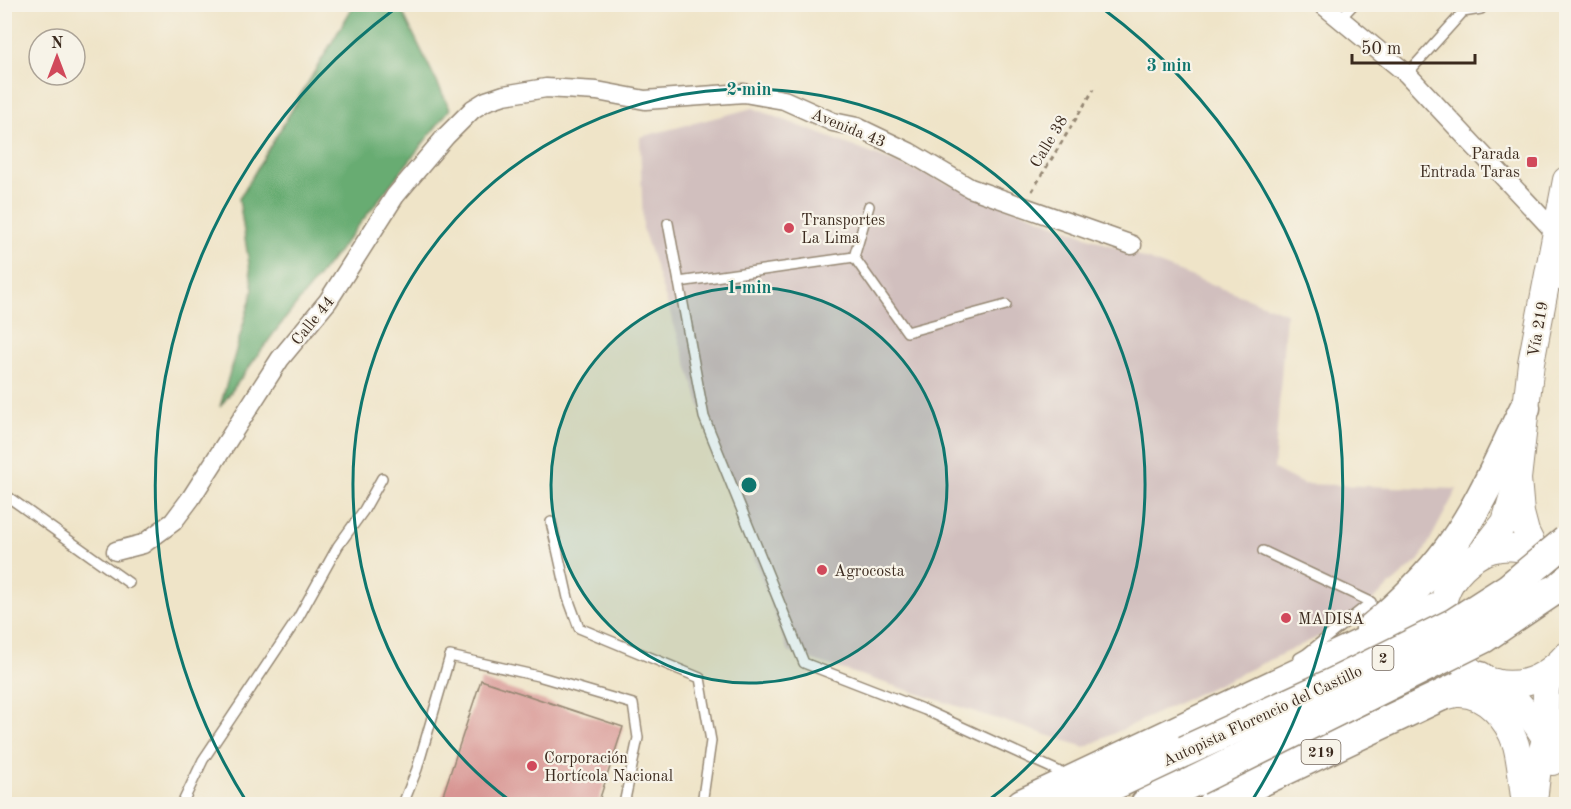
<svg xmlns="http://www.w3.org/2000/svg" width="1571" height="809" font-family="'Old Standard TT',serif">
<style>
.industrial{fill:#d1bfbe}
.forest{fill:#67ac72;stroke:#516b48;stroke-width:1.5}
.building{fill:#d89593}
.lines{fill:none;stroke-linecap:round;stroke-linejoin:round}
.service-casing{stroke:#958773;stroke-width:12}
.minor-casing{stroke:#958773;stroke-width:21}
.secondary-casing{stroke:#958773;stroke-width:28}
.trunk-casing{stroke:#958773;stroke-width:33}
.path{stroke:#958773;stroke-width:3;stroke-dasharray:4.5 4.5;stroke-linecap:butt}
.service{stroke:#fff;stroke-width:9}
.minor{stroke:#fff;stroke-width:18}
.secondary{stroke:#fff;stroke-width:26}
.trunk{stroke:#fff;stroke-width:30}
.trunk-bridge-casing{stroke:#958773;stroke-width:33;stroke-linecap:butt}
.trunk-bridge{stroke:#fff;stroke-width:30}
.ring{fill:none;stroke:#0f766e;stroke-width:3}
.poi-dot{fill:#d1495b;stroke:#f7f3e8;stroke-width:2}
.labels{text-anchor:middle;stroke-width:4.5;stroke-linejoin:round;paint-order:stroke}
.shield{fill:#f7f3e8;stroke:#73665b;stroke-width:1.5}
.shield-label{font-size:15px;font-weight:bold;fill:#3b2a1e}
.street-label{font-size:16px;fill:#3b2a1e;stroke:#f7f3e8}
.poi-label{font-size:16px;fill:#3b2a1e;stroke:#f7f3e8;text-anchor:start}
.centre{fill:#0f766e;stroke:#f7f3e8;stroke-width:3}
.ring-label{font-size:18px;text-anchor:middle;font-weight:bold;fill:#0f766e;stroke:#f7f3e8;stroke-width:4.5;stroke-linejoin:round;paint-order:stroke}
</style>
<rect width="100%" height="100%" fill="#f7f3e8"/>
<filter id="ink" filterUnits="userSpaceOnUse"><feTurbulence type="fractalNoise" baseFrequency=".0167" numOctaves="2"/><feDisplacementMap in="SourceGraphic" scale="12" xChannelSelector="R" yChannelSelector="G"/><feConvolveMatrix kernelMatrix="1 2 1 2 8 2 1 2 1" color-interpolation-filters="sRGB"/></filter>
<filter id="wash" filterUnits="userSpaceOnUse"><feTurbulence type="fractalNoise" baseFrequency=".008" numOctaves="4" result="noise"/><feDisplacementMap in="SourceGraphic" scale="24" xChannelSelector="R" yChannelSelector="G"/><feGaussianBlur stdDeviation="1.35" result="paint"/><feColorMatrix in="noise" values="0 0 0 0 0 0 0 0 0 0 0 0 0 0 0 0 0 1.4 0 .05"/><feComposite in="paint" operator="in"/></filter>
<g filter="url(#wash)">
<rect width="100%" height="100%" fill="#efe4c8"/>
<path class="industrial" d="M753 108 1286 313 1274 469 1303 484 1457 489 1420 559 1371 602 1354 620 1085 747 788 652 704 417 643 229 640 137Z"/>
<path class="forest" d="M354 5H399L450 109 274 333 220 407 253 290 239 199Z"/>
<g id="blocks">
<path class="building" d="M481 680 623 727 598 804H440Z"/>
</g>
</g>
<g filter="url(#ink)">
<use href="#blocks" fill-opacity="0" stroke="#958773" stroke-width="1.5"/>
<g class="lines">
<g class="service-casing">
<g id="service">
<path d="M1339 20 1354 4"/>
<path d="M1407 74 1463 12 1481 9 1485 4"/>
<path d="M668 223 704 417 804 663 925 710 1058 771 1056 780"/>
<path d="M854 257 907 332 1006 305"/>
<path d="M679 282 854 257 869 206"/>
<path d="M4 494 129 583"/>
<path d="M551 522 568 598 579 628 700 678 711 741 702 804"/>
<path d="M1263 551 1371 602 1306 654 1299 658"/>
<path d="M182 804 203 760 298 618 338 546 364 510 382 478"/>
<path d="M403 804 417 769 450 656 538 676 633 704 638 738 624 804"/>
</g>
</g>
<g class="minor-casing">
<g id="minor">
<path d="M1322 4 1407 74 1555 232"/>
<path d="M1557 281 1566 250"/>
<path d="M116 551 143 544 173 522 191 498 280 359 328 301 395 196 446 136 473 109 486 101 504 95 546 88 597 91 645 100 744 93 784 100 833 122 857 127 909 152 970 188 1132 245"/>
</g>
</g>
<g class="secondary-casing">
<g id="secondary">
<path d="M1536 552 1526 532 1521 513 1518 479 1531 363 1566 180"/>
<path d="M1481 553 1505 522 1515 488"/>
<path d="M1546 557C1525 546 1497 543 1476 557 1387 619 1493 739 1566 655"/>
<path d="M1495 682C1516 698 1531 715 1545 738"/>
<path d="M1439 698C1444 697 1451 695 1457 694 1485 692 1508 720 1516 745 1521 764 1522 785 1525 804"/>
<path d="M1552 762 1566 720"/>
<path d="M1534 801 1538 767 1545 738 1546 689 1551 671"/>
</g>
</g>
<g class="trunk-casing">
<g id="trunk">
<path d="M1551 592 1566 580"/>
<path d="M1371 629C1399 605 1426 580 1448 550 1479 509 1502 454 1525 408"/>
<path d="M1022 804 1442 606"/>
<path d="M1073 804 1185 751"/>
<path d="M1146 804 1197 780"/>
<path d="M1213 804 1480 677"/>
</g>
</g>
<path class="path" d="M1032 191 1094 89"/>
<use href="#service" class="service"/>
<use href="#minor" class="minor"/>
<use href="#secondary" class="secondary"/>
<use href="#trunk" class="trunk"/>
<g class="trunk-bridge-casing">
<g id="trunk-bridge">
<path d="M1185 751 1334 683 1455 623 1508 589 1566 541"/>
<path d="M1197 780 1483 638 1551 592"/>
</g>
</g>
<use href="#trunk-bridge" class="trunk-bridge"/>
</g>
</g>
<circle cx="749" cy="485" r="198" fill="#0f766e" fill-opacity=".12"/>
<g class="ring">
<circle cx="749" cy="485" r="198"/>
<path d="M513 803A396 396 0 1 1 985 803"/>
<path d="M248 804A594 594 0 0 1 396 8M1102 8A594 594 0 0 1 1250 804"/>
</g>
<g class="poi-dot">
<rect x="1526" y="156" width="12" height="12" rx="3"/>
<circle cx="789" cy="228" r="6"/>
<circle cx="822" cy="570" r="6"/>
<circle cx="1286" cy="618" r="6"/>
<circle cx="532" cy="766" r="6"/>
</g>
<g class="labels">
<g class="shield">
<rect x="1372.5" y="646" width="21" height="24" rx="4.5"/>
<rect x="1301.5" y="740" width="39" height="24" rx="4.5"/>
</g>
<g class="shield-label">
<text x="1383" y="663">2</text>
<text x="1321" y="757">219</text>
</g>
<g class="street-label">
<text transform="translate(849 127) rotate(22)" y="6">Avenida 43</text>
<text transform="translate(1048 141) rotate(-59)" y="6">Calle 38</text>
<text transform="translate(312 320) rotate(-51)" y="6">Calle 44</text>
<text transform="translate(1537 329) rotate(-80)" y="6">Vía 219</text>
<text transform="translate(1262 715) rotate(-25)" y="6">Autopista Florencio del Castillo</text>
</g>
<g class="poi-label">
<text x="1520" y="159" text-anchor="end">Parada<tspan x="1520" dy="18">Entrada Taras</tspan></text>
<text x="801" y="225">Transportes<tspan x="801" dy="18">La Lima</tspan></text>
<text x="834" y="576">Agrocosta</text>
<text x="1298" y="624">MADISA</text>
<text x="544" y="763">Corporación<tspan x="544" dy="18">Hortícola Nacional</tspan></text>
</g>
</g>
<circle cx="749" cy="485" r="9" class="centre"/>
<g class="ring-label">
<text x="1169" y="71">3 min</text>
<text x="749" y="95">2 min</text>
<text x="749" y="293">1 min</text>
</g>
<rect width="1571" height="809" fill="none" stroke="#f7f3e8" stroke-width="24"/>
<g transform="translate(57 57)"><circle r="28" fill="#f7f3e8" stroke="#aca397" stroke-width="1.5"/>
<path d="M0-4.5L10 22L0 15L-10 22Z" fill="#d1495b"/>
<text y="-9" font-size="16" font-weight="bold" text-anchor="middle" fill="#3b2a1e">N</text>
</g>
<path d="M1352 54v9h123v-9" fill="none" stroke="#3b2a1e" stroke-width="3"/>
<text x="1361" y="54" font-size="18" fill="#3b2a1e" stroke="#f7f3e8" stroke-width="4.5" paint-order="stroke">50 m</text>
</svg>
